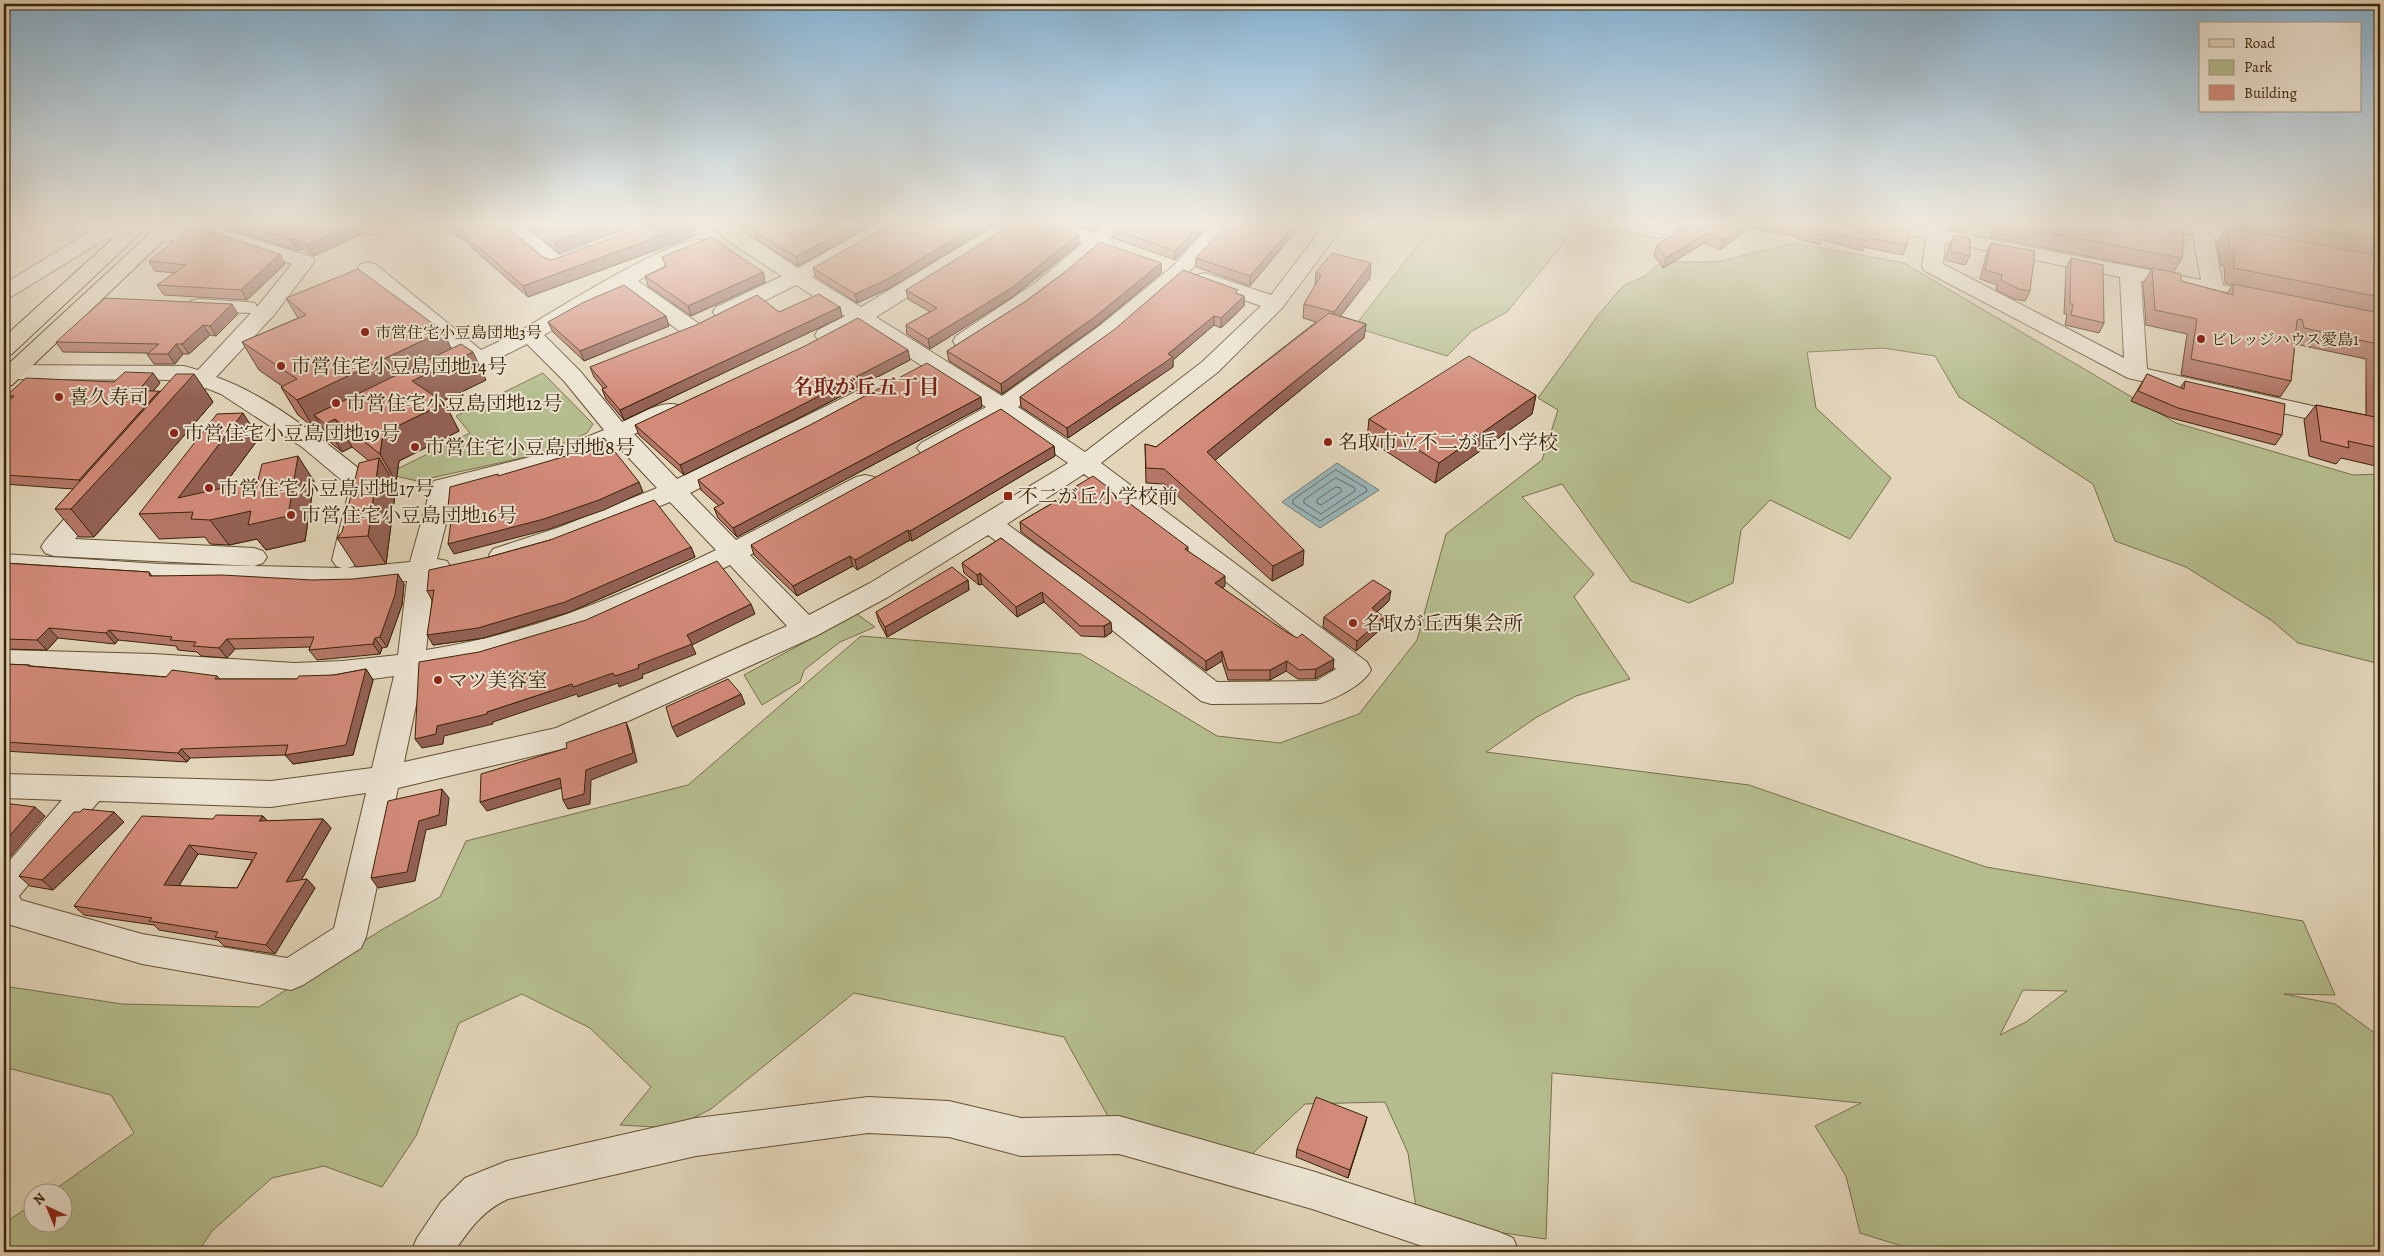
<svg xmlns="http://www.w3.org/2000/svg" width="2384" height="1256" font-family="Alegreya,'Noto Serif JP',serif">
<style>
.green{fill:#b5bd8e;stroke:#78704a;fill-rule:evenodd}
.water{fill:#99b6ba;stroke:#737c72}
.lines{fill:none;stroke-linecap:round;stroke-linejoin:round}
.shore{stroke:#6a6d60;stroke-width:1}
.minor-casing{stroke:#645033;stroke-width:2}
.major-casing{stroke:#3a2406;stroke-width:2}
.minor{fill:#ece4d2;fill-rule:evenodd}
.major{fill:#e2d5ba;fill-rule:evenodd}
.wall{fill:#b57768;stroke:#3a2406;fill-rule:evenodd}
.shaded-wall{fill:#936155;stroke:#3a2406}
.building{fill:#d28a79;stroke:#3a2406;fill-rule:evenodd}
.poi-dot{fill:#8f2418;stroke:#ece4d2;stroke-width:2}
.labels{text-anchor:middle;stroke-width:4;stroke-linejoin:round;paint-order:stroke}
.far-poi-label{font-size:16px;fill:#3a2406;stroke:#ece4d2;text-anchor:start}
.poi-label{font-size:20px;fill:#3a2406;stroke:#ece4d2;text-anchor:start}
.neighbourhood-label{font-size:21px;font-weight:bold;fill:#7a1f14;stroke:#ece4d2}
</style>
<rect width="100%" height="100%" fill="#e2d5ba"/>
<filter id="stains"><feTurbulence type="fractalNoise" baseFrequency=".004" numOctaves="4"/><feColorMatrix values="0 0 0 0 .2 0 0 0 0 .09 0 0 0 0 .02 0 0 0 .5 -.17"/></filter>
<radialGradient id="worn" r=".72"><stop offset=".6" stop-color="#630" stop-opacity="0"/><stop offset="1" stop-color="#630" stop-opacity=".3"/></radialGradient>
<g class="green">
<path d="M1434 224H1505L1568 238 1507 312 1472 331 1447 356 1354 327Z"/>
<path d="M1795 243 1904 263 2176 423 2353 475 2380 474V664L2298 643 2271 620 2186 567 2115 541 2093 484 1959 397 1935 356 1883 348 1807 352 1816 408 1891 478 1850 539 1770 500 1741 530 1733 583 1689 603 1631 581 1562 484 1522 497 1594 574 1574 597 1630 679 1576 696 1537 717 1486 752 1749 785 1986 867 2303 921 2335 995 2284 994 2335 1004 2380 1037V1252H1921L1860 1233 1846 1176 1815 1126 1861 1103 1552 1073 1546 1239 1418 1221 1408 1153 1385 1102 1305 1104 1252 1154 1110 1120 1064 1037 854 993 711 1109 673 1128 620 1125 651 1087 590 1028 522 994 459 1023 416 1136 382 1187 324 1166 272 1178 212 1231 198 1252H4V1223L32 1205V1224H62V1194L50 1193 134 1133 111 1095 4 1067V986L122 1004 259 1007 383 929 440 897 466 841 688 785 861 636 1081 654 1217 736 1280 743 1359 714 1417 640 1446 534 1542 460 1558 410 1538 398 1599 314 1623 286 1645 276 1661 262H1717ZM2023 990 2067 991 2026 1022 2000 1035Z"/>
<path d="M543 373 593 424 587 433 540 454 417 481 387 474 470 433 456 416Z"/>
<path d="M857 614 875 627 840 642 804 670 800 682 762 705 744 675Z"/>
</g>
<path class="water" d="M1337 463 1379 490 1320 528 1282 502Z"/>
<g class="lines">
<g class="shore">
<path d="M1336 470 1366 488 1367 491 1320 521 1293 504V500Z"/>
<path d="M1336 478 1355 488V491L1321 514 1304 503V500Z"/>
<path d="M1336 487 1341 488V492L1321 505 1317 503V500Z"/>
</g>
<g class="minor-casing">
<g id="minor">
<path d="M125 224H141L145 228 142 232 107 238 11 297 4 299V284L94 229Z"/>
<path d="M204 224H228L225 230 312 257 315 261 274 315 216 377C269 395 328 444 372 479L375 485 358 560 354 566 347 568 410 562 431 487 434 481 550 452 604 430 564 381 527 344 452 382 444 384 436 382 433 377 436 372 464 358 361 272 358 268 361 264 368 262 375 264 481 350C495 343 511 336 525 328 556 310 677 233 705 240L708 244 705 248 674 260 638 281 698 323 701 328 698 333 690 334 682 333 623 289 544 335 580 371 622 422C639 415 660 400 678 405L682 410 678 415 634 434 677 479 857 391 865 389 873 391 876 396 873 401 690 493 736 540 856 477 865 475 874 477 877 483 874 489 750 555 809 615 870 583 1068 463 1002 417 937 453 929 456 921 453 917 448 921 443 986 407 860 326C847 333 833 343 818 340L815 335 818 330 845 316 796 285 732 317 724 318 716 317 713 312 716 307 782 276 731 243 709 224H731L798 268 876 224H900L897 228 812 277 861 307 998 224H1021L1018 228 876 317 1002 396 1098 327 1173 266 1212 224H1232L1187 274 1114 337 1018 407 1085 452 1202 362 1261 306 1197 283 1194 279 1197 275 1204 273 1211 275 1271 295 1325 224H1345L1282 308 1218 372 1101 463 1367 662 1371 670C1363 685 1337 698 1321 703L1211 704 1201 701 1072 598 988 535 888 597 816 636 571 747 398 788 366 937 361 948 303 985 291 990 142 964 4 923V867L62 800 4 798V774L271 781 372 768 394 676 342 683 295 685 153 676 4 671V650L153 654 295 663 342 661 398 655 407 581 356 587 160 582 4 572V554L160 564 342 568 336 566 332 560 350 487 302 447 221 394 206 388C194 401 185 419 166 414L162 409 187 382 182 380 4 379V365L184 366 198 370 251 313 198 311 191 309 187 305 191 301 198 299 247 302 255 303 257 307 292 264 206 236 157 242 150 240 147 236 150 232 157 230ZM615 443 657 488 560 527 493 549 489 555 493 561 502 564 578 539 670 502 716 550C622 596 529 634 426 650L434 578 447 575 451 568 447 561 437 559 454 492 567 463ZM1084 474 1196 558 1336 669 1316 681 1217 682 1090 584 1007 524ZM730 565 787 626 556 728 404 762 423 672C532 654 632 614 730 565ZM366 793 334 928 287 958 142 934 21 900 19 896 99 801 271 807Z"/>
<path d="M350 224H395C385 238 360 237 350 224Z"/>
<path d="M502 224H526L524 226 559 255 586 246 593 248 596 252 593 256C579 261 563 271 549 267L504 229Z"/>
<path d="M1039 224H1066L1093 233 1103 224H1124L1110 239 1114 244 1111 248 1100 249 1050 291 972 346 964 348 956 346 953 341 956 336 1035 283 1083 243 1042 228Z"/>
<path d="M1608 224H1670L1664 236 1657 238 1611 228Z"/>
<path d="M1873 224H1911L1928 227V224H1948L1947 231 2201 280 2193 235 2158 228 2155 224H2211V227L2266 238 2269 242 2266 246 2259 248 2214 239 2223 285 2271 295 2275 299 2271 303 2264 305 2141 281 2147 369 2380 421V435L2128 378 1925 271 1922 267 1926 238 1876 228ZM1945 242 2120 277 2124 358 1943 264Z"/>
<path d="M95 492 104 494 108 500 75 539 254 548 263 551 267 557 263 563 254 566 54 556 45 553 41 547 45 541 86 494Z"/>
<path d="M868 1097 949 1101 1021 1118 1119 1116 1312 1171 1499 1232 1513 1238 1519 1252H1440L1312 1209 1119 1154 1021 1156 949 1137 868 1133 696 1156 508 1199C483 1210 469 1230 454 1252H411L417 1238 441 1202 465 1178 507 1161 696 1118Z"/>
</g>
</g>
<g class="major-casing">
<g id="major">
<path d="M129 224H150L12 354 4 356V337Z"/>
<path d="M160 224H181L12 385 4 387V368Z"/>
</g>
</g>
<use href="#minor" class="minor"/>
<use href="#major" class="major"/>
</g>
<g class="wall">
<path d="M227 224H357L362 234 314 256 301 249 299 251 231 230Z"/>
<path d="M438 224H503L543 257 551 260 697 235 528 297 471 247 469 243Z"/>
<path d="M526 224H639L559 253 527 226Z"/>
<path d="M736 224H752L741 229Z"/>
<path d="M874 224 798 266 757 240 754 231Z"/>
<path d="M1071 224H1101L1093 231Z"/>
<path d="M1210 224 1175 260 1113 238V229Z"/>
<path d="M1302 224 1250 286 1196 267V258Z"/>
<path d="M1681 224H1896L1907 245 1903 255 1864 247 1863 251 1822 240 1820 245 1798 239V237L1749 228 1720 250 1704 243 1663 268 1654 255 1657 245 1687 225Z"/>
<path d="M1948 224H1970L1965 233 1949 230Z"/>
<path d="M1994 224H2181L2182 258 2173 273 2181 281 2227 293 2233 285 2225 283 2224 266 2221 265 2217 242 2226 228 2218 226 2215 224H2380V467L2341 458 2336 464 2309 456 2304 420 2316 405 2366 415V359L2295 344 2291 381 2280 397 2181 375 2187 334 2146 325 2143 283 2152 269 1990 237Z"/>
<path d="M1954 235 1970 256 1965 265 1945 260 1949 245Z"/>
<path d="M1991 243 2030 291 2025 301 2014 299 1996 290 1997 285 1980 279 1987 252Z"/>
<path d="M1079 244 1011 298 930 349 907 334 906 325 930 312 908 299 906 290Z"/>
<path d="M662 257 763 272 765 282 691 316 648 286 645 276 666 267Z"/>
<path d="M2071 258 2104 323 2099 333 2065 325 2067 314H2064L2066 268Z"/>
<path d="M149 261 285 264 247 300 164 295 157 285 175 273 155 271Z"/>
<path d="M1161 263V273L1097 326 1002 394 949 361 947 351 1026 301 1065 272Z"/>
<path d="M813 268 890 288 857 303 816 277Z"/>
<path d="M1316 272 1370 278 1340 316 1366 324 1364 338 1215 460 1303 565 1272 581 1164 484 1146 483 1145 444 1156 447 1316 322 1303 318 1304 304 1315 286Z"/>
<path d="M1238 294 1244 296V306L1221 328 1214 325 1173 360V367L1068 438 1021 407 1020 397Z"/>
<path d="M286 298 451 349 486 380 443 401 459 431 399 461 396 482 391 478 396 486 386 564 356 567 337 538 342 532 369 461 352 447 342 452 331 443 321 425 314 428 298 415 281 387 282 386 259 370 242 342 298 318Z"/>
<path d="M840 307 842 317 624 420 606 399 602 389H604L594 377 590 367 779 312Z"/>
<path d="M238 314 216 336 210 335 189 354H183L175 364H154L147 354V353L63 352 56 342Z"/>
<path d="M548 322 669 326 584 361 553 332Z"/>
<path d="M910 360 795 420 684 475 639 435 635 425Z"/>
<path d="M153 373 160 383 153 391 159 392 194 374 213 402 155 469 94 537H79L55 509 73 489 4 484V405L10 400 6 396 114 382Z"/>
<path d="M2147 374 2180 388 2185 381 2282 435 2275 445 2171 418 2131 401Z"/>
<path d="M1536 395 1532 414 1435 483 1367 439 1369 419Z"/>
<path d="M982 407 737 537 718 518 714 508 719 506 701 490 698 480Z"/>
<path d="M259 438 222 488 314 481 305 541 266 550 257 539 229 545 210 544 205 537 159 539 139 514Z"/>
<path d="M1054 446 1055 456 912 541 910 540 857 570 853 566 797 596 754 555 751 545Z"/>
<path d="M1063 494 1188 547V551L1225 586 1222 588 1333 669 1315 679H1298L1286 671 1270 680H1228L1222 661 1206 671 1021 532 1020 522 1063 497Z"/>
<path d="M1001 538 1112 632 1105 637 1081 636 1044 602 1017 617 982 584 979 585 964 573 962 563Z"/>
<path d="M550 540 691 547 695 557 570 612 484 638 433 645 432 600 427 591 489 557Z"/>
<path d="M4 563 149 572 152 576 404 584 402 605 387 647 382 648 380 654 317 660 309 650 310 647 235 649 227 658 201 656 197 652 178 650 176 646 118 640 115 644 58 638 47 650 4 649Z"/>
<path d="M968 580 969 590 887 637 879 622 876 612Z"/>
<path d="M1389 601 1377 612 1383 627 1356 651 1323 627 1324 617Z"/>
<path d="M4 664 29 665 31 666 166 677 217 676 220 679H297L334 675 366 669 373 680 353 755 293 764 286 755 190 758 187 762 4 751Z"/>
<path d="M80 812H114L124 822 53 890 30 886 19 876Z"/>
<path d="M263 816 267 821 323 819 331 828 301 880 307 879 315 888 275 954 224 946 218 940 159 930 154 925 84 915 74 906 213 819ZM198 854 252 860 237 888 179 886Z"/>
<path d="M1367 1117 1348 1178 1296 1157 1297 1149Z"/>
</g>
<g class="shaded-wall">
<path d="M355 224H357L362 234 314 256 307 245Z"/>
<path d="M605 224H639L559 253 555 242Z"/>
<path d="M693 224 697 235 528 297 523 286Z"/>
<path d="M739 224H752L741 229Z"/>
<path d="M856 224H874L798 266 796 257Z"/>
<path d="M979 224H995L890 288 857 303 855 294Z"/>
<path d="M1092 224H1101L1093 231Z"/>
<path d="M1201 224H1210L1175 260V251Z"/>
<path d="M1295 224H1302L1250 286V276Z"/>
<path d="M1745 224H1750L1749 228 1720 250 1723 240Z"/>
<path d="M1707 233 1704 243 1663 268 1666 258Z"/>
<path d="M1079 234V244L1011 298 930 349 928 339Z"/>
<path d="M295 238 301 249 299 251 292 240Z"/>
<path d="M280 254 285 264 247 300 241 290Z"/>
<path d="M1161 263V273L1097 326 1002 394 1001 384Z"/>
<path d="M1371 263 1370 278 1332 327 1334 312Z"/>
<path d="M763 272 765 282 691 316 688 306Z"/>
<path d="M1244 296V306L1221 328V318Z"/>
<path d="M232 304 238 314 216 336 210 326Z"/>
<path d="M840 307 842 317 624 420 620 410Z"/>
<path d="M666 316 669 326 584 361 580 351Z"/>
<path d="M1214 316V325L1173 360V367L1068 438 1067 428 1168 354Z"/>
<path d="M1366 324 1364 338 1207 467V452Z"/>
<path d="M203 325 210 335 189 354 182 344Z"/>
<path d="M443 331 456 359 314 415 321 425 314 428 297 400Z"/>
<path d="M176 344 183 354 175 364 168 354Z"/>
<path d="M908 350 910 360 795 420 684 475 680 465Z"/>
<path d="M473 352 486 380 427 409 412 381Z"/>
<path d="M153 373 160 383 145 401 138 391Z"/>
<path d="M194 374 213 402 155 469 94 537 71 509Z"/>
<path d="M159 391 166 401 88 490 79 480Z"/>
<path d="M1536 395 1532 414 1435 483 1439 463Z"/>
<path d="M981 397 982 407 737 537 733 528Z"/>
<path d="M445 403 459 431 399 461 396 482 380 454 383 433Z"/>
<path d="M243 413 259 438 199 519 193 512 178 498Z"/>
<path d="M335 419 352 447 342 452 325 424Z"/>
<path d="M1054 446 1055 456 912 541 910 531Z"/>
<path d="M298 456 314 481 305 541 266 550 257 539 229 545 210 520Z"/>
<path d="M379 458 396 486 386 564 368 536Z"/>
<path d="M639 482 643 492 604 510 549 529 454 554 448 544Z"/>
<path d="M453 506V517L448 507Z"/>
<path d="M908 530 910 540 857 570 855 560Z"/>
<path d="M691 547 695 557 570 612 484 638 433 645 427 635Z"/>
<path d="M1304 550 1303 565 1272 581 1273 566Z"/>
<path d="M850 556 853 566 797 596 793 586Z"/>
<path d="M980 573 982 584 979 585 977 575Z"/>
<path d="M398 574 404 584 402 605 387 647 380 637Z"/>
<path d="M1225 576V586L1215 593V583Z"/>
<path d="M968 580 969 590 887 637 885 627Z"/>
<path d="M1391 591 1389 601 1370 618 1372 608Z"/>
<path d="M1042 592 1044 602 1017 617 1016 607Z"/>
<path d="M751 604 755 614 692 645 696 654 642 675 643 678 619 687 618 683 578 697 577 694 493 722V724L444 736 443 744 422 748 415 739 437 726 487 712 572 684 638 665 687 635Z"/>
<path d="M1384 617 1383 627 1356 651 1357 641Z"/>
<path d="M1111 622 1112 632 1105 637 1104 626Z"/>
<path d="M49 628 58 638 47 650 37 640Z"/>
<path d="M109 630 118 640 115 644 106 633Z"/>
<path d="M375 638 382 648 380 654 373 644Z"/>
<path d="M227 639 235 649 227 658 219 648Z"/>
<path d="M1222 651V661L1206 671V661Z"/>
<path d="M1334 659 1333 669 1315 679 1316 669Z"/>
<path d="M1287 661 1286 671 1270 680V670Z"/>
<path d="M366 669 373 680 353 755 293 764 285 755Z"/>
<path d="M741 694 745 704 677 737 672 727Z"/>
<path d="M626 722 630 732 637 762 591 780 590 804 568 809 563 800 586 770Z"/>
<path d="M181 749 190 758 187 762 178 753Z"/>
<path d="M560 778 565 787 487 811 480 802Z"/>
<path d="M442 789 449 798 446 825 426 830 415 881 378 888 371 878 419 821Z"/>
<path d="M35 807 45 816 4 864V842Z"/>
<path d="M114 812 124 822 53 890 42 880Z"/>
<path d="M263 816 271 825 259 821Z"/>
<path d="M323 819 331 828 295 891 286 882Z"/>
<path d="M189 845 198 854 174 894 164 885Z"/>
<path d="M307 879 315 888 275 954 266 945Z"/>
<path d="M1367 1117 1365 1125 1348 1178 1350 1170Z"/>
</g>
<g class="building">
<path d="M240 224H355L307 245 295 238 292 240Z"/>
<path d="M451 224H503L543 257 551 260 651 224H693L523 286 466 236 469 235Z"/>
<path d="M533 224H605L555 242Z"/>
<path d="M769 224H856L796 257 754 231Z"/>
<path d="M891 224H979L888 279 855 294 813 268Z"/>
<path d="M1013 224H1049L1079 234 1010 289 928 339 906 325 937 308 906 290Z"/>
<path d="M1118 224H1201L1175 251 1113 229Z"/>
<path d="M1227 224H1295L1250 276 1196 258Z"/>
<path d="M1689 224H1745L1723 240 1707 233 1666 258 1657 245Z"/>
<path d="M1778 224H1896L1911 227 1907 245 1868 238 1867 241 1825 231 1824 235 1801 230 1802 228Z"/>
<path d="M2002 224H2181L2184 240 2182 258Z"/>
<path d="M2289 224H2380V241Z"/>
<path d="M2226 227 2380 256V297L2234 268V251L2231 250Z"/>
<path d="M200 228 280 254 241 290 157 285 186 265 149 261 187 230Z"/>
<path d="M1954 235 1970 238V256L1950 251Z"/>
<path d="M711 237 763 272 688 306 645 276 666 267 662 257Z"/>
<path d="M1100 242 1161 263 1096 316 1001 384 947 351 1026 301 1065 272Z"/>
<path d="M1991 243 2035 251 2030 291 2019 289 2001 280 2002 275 1985 270Z"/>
<path d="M1332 253 1371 263 1334 312 1304 304 1321 275 1316 272Z"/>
<path d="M2071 258 2103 265 2104 323 2071 315 2073 304H2070Z"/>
<path d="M2152 268 2181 274V281L2233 295V284L2380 313V401H2378V344L2304 328 2302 319 2297 320 2291 381 2191 359 2197 319 2155 310Z"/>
<path d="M358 269 443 331 297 400 281 387 297 379 242 342 306 315 286 298Z"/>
<path d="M1183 270 1238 290 1235 293 1244 296 1221 318 1214 316 1168 354 1173 357 1067 428 1020 397 1115 329Z"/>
<path d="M624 285 666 316 580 351 548 322 582 303Z"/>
<path d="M819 294 840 307 620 410 602 389 607 387 590 367 696 325 757 295 779 312Z"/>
<path d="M105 298 232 304 210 326 203 325 182 344H176L168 354H147L159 344 56 342Z"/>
<path d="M1329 313 1366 324 1207 452 1304 550 1273 566 1164 469 1146 468 1145 444 1156 447Z"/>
<path d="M858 318 908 350 792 410 680 465 635 425 805 346Z"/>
<path d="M461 344 473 352 412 381 445 403 383 433 380 454 335 419 325 424 314 415Z"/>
<path d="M1469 356 1536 395 1439 463 1369 419Z"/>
<path d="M927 363 981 397 733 528 714 508 724 503 698 480 810 425Z"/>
<path d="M125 372 153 373 138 391H159L79 480 4 475V420L5 419H4V405L14 396H6L26 378 114 382Z"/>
<path d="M176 374H194L134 441 71 509H55Z"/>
<path d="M2147 374 2184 389 2185 381 2285 404 2282 435 2178 408 2138 391Z"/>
<path d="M2316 405 2380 418V448L2348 441 2349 448 2321 441Z"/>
<path d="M1001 409 1054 446 910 531 908 530 855 560 850 556 793 586 751 545Z"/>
<path d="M243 413 178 498 258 480 262 464 298 456 288 516 248 525 251 511 210 520 191 519 193 512 139 514 217 414Z"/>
<path d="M604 438 639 482 599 500 544 519 448 544 453 506 448 507 450 487 498 474V476L566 456 565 454Z"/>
<path d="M379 458 368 536 337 538 342 532 359 463Z"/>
<path d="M1093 476 1188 547 1185 549 1225 576 1215 583 1285 631 1297 638 1302 634 1334 659 1316 669 1299 670 1287 661 1270 670H1228L1222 651 1206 661 1020 522 1065 496 1063 494Z"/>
<path d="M654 500 691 547 565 602 478 628 427 635 434 590 427 591 429 570 489 557 550 540Z"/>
<path d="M1001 538 1111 622 1104 626H1080L1042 592 1016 607 980 573 977 575 962 563Z"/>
<path d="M717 561 751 604 687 635 692 644 638 665 639 668 615 676 613 673 573 687 572 684 487 712V714L437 726 436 734 415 739 419 662 479 652 586 620Z"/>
<path d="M4 563 149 572 150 576 222 575 312 580 353 579 398 574 395 595 380 637 375 638 373 644 309 650 314 637 227 639 219 648 193 646 196 642 170 640 172 637 109 630 106 633 49 628 37 640 4 639Z"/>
<path d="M952 567 968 580 885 627 876 612Z"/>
<path d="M1373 580 1391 591 1372 608 1384 617 1357 641 1324 617Z"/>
<path d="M4 664 29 665 28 666 166 677 172 670 217 676 215 679H297L299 676 334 675 366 669 346 745 285 755 288 745 181 749 178 753 4 742Z"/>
<path d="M728 679 741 694 672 727 666 707Z"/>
<path d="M626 722 633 753 586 770 584 794 563 800 560 778 480 802 481 774 567 748 566 743Z"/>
<path d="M442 789 439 815 419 821 407 872 371 878 388 801Z"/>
<path d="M4 803 35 807 4 842Z"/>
<path d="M83 809 114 812 42 880 19 876 74 812H80Z"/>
<path d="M216 815 263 816 259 821 323 819 286 882 307 879 266 945 215 937 218 932 149 921 152 918 74 906 142 816 213 819ZM189 845 257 853 237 888 164 885Z"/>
<path d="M1316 1097 1367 1117 1350 1170 1297 1149Z"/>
</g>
<linearGradient id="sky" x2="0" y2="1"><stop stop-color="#88b5d6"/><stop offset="0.56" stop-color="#f2ece0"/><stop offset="1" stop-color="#f2ece0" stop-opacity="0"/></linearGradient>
<rect width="2384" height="399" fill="url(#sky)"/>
<g class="poi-dot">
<circle cx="365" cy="332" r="5"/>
<circle cx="2201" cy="339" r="5"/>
<circle cx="281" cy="366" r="5"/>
<circle cx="59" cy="397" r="5"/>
<circle cx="336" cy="403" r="5"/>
<circle cx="174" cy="433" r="5"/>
<circle cx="1328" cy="442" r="5"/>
<circle cx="415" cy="447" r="5"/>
<circle cx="209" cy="488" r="5"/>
<rect x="1003" y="491" width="10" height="10" rx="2.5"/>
<circle cx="291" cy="515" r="5"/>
<circle cx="1353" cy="623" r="5"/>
<circle cx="438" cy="680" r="5"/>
</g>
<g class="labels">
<g class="far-poi-label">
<text x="375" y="338">市営住宅小豆島団地3号</text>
<text x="2211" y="345">ビレッジハウス愛島1</text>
</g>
<g class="poi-label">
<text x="291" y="373">市営住宅小豆島団地14号</text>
<text x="69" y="404">喜久寿司</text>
<text x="346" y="410">市営住宅小豆島団地12号</text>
<text x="184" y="440">市営住宅小豆島団地19号</text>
<text x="1338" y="449">名取市立不二が丘小学校</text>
<text x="425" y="454">市営住宅小豆島団地8号</text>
<text x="219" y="495">市営住宅小豆島団地17号</text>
<text x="1018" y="503">不二が丘小学校前</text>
<text x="301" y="522">市営住宅小豆島団地16号</text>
<text x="1363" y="630">名取が丘西集会所</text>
<text x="448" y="687">マツ美容室</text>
</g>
<g class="neighbourhood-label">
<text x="866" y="394">名取が丘五丁目</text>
</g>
</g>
<rect width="2384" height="1256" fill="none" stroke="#e2d5ba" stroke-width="20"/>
<rect x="5" y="5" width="2374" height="1246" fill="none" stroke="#3a2406" stroke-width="2.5"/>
<rect x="10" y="10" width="2364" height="1236" fill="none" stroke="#3a2406"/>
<rect x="2199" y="22" width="162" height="90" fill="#ece4d2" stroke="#a59780"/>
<rect x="2209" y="39" width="25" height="8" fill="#e2d5ba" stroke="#a59780"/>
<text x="2244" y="48" font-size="15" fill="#3a2406">Road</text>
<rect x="2209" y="60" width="25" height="15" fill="#b5bd8e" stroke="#a59780"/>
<text x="2244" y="72" font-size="15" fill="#3a2406">Park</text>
<rect x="2209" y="85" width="25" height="15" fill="#d28a79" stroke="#a59780"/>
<text x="2244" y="98" font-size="15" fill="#3a2406">Building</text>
<g transform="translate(48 1208) rotate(316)"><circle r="24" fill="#ece4d2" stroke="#a59780"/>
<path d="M0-4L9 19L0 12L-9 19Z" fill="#8f2418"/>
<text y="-8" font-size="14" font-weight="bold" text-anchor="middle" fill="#3a2406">N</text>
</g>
<rect width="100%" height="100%" filter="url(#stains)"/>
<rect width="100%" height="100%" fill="url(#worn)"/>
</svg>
